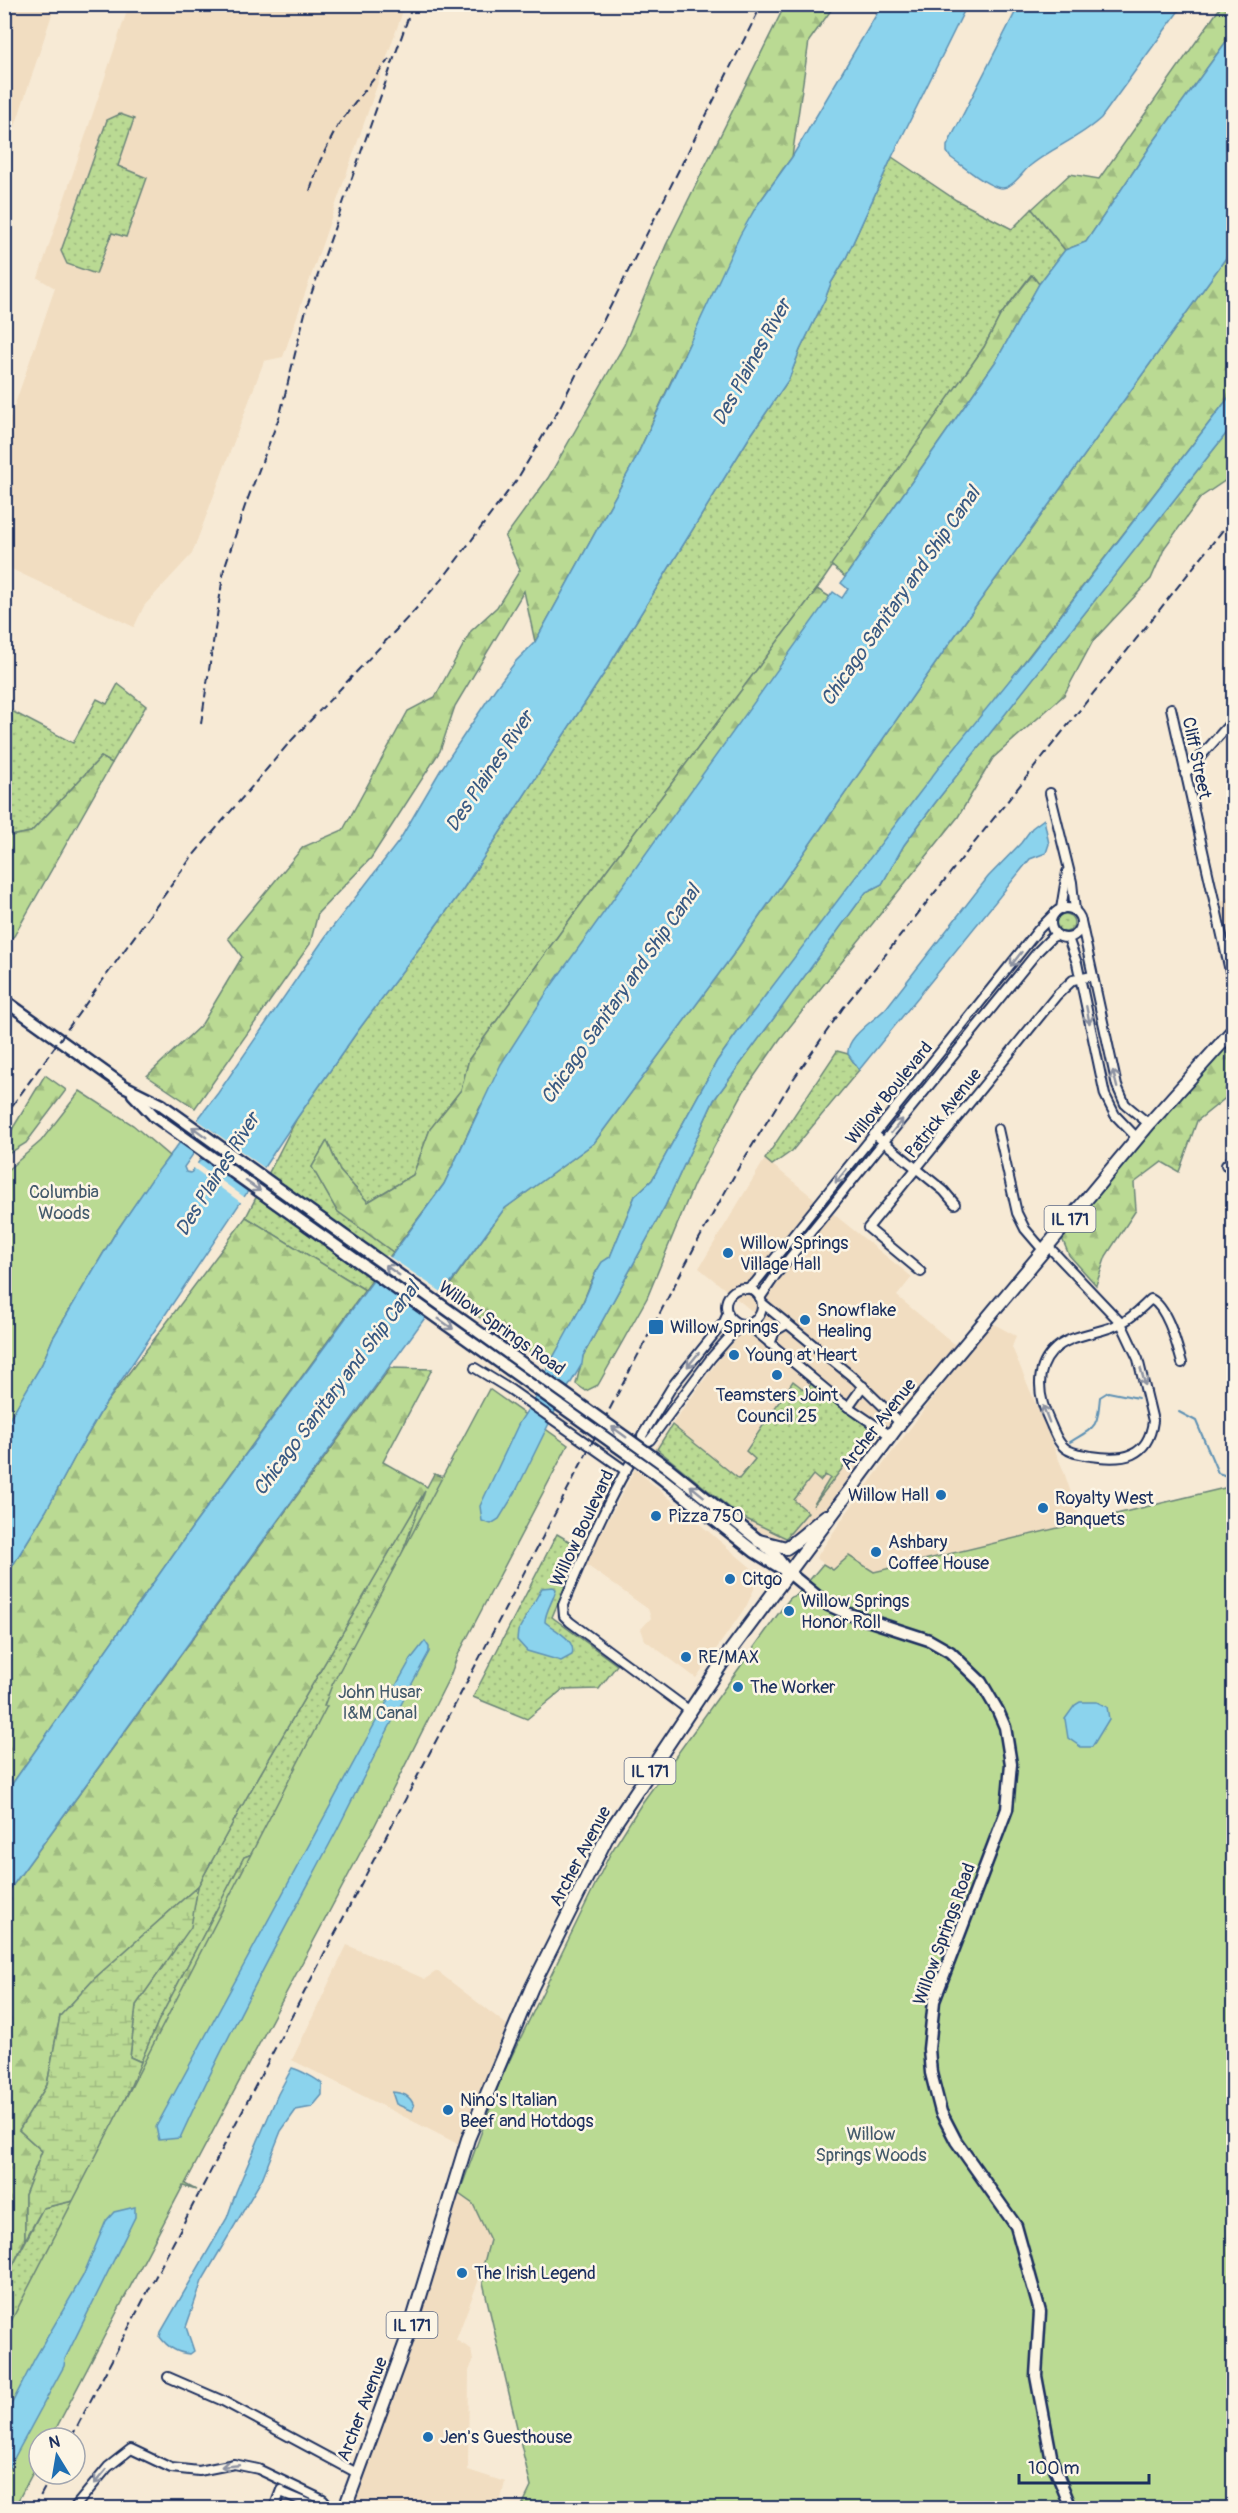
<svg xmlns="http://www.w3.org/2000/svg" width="1238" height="2513" font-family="Pangolin,sans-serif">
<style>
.built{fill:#f1ddc1}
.grass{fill:url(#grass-dots);stroke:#6a8478;stroke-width:1.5}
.forest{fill:url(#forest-firs);stroke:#6a8478;stroke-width:1.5}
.wetland{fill:url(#wetland-marsh);stroke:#6a8478;stroke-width:1.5}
.park{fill:#bada93;stroke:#6a8478;stroke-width:1.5}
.water{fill:#8bd3ed;stroke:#5e91b4;stroke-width:1.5;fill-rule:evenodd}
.pier{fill:#f7ead5}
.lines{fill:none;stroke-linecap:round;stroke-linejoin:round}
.stream{stroke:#5e91b4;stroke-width:2}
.street-casing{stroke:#1b2f5e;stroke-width:12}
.secondary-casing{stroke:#1b2f5e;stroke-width:15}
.primary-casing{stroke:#1b2f5e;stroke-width:16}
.street{stroke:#fcf5e5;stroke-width:8}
.secondary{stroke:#fcf5e5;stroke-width:10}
.primary{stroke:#fcf5e5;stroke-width:12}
.rail{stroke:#1b2f5e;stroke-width:2;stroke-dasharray:9 4.5;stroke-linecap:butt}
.secondary-bridge-casing{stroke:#1b2f5e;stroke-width:15;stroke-linecap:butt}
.secondary-bridge{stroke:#fcf5e5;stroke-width:10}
.oneway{stroke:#8c92a2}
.poi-dot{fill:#1f6fb2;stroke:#fcf5e5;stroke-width:2}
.labels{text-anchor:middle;stroke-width:5;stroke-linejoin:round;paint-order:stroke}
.shield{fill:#fcf5e5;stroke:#5e6a86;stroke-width:1.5}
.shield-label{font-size:16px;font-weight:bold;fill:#1b2f5e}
.street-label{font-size:18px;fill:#1b2f5e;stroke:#fcf5e5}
.park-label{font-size:18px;fill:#435a6b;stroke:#fcf5e5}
.poi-label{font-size:18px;fill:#1b2f5e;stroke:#fcf5e5;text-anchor:start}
.water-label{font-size:20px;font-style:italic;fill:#375882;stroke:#fcf5e5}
</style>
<defs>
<pattern id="grass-dots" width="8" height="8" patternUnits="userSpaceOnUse" patternTransform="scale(1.5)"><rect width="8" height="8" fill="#bada93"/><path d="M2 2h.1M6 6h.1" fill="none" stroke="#9fbb81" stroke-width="1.8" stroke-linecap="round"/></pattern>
<pattern id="forest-firs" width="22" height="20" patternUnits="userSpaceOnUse" patternTransform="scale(1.5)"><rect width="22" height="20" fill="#bada93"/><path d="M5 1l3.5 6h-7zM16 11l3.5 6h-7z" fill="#9fbb81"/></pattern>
<pattern id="wetland-marsh" width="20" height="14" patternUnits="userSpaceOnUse" patternTransform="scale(1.5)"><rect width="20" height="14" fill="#bada93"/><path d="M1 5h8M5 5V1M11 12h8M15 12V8" fill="none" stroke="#9fbb81"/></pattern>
</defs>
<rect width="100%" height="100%" fill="#f7ead5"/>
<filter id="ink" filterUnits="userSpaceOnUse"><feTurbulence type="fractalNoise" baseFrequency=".0167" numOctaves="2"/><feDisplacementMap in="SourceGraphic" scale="12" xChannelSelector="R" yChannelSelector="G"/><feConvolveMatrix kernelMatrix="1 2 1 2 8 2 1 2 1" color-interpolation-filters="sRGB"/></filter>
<g filter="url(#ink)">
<g class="built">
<path d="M5 4 55 5 5 157 4 5Z"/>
<path d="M129 5H405L283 357 264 361 192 554 144 606 134 627 5 566V433L55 288 38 278Z"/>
<path d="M1233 895V983L1216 905Z"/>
<path d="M765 1159 912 1277 897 1296 959 1348 789 1567 653 1451 753 1312 699 1268Z"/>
<path d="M990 1322 1016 1336 1012 1347 1064 1472 1081 1523 874 1572 833 1570 816 1558 845 1515Z"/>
<path d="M635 1469 755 1571 754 1589 747 1605 696 1678 645 1640 641 1629 651 1618 648 1609 585 1564Z"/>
<path d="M347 1945 425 1979 437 1971 507 2025 458 2144 292 2060Z"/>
<path d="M459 2194 473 2204 490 2240 481 2274 456 2340 471 2349 473 2361 469 2371 468 2470 505 2482 499 2508H349L390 2399Z"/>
</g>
<g class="grass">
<path d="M120 114 134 119 118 166 147 178 126 237 112 233 96 274 67 264 61 251 107 120Z"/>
<path d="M892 157 956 200 1012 229 1032 209 1065 250 1039 284 1031 275 1000 316 984 347 817 589 573 915 469 1059 461 1090 430 1129 413 1175 368 1202 340 1171 327 1141 312 1167 337 1211 393 1252 365 1290 246 1217 297 1118 357 1032 463 889 603 675 749 438 789 379 800 350 825 299 831 283 846 258Z"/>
<path d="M118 684 146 706 112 763 101 757 31 832 11 836 4 832V707L73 743 97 699 107 704Z"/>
<circle cx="1065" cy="923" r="9"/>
<path d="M837 1051 848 1054 859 1070 792 1151 772 1165 765 1159Z"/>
<path d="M793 1381 806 1391 811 1384 873 1429 813 1506 830 1478 825 1475 820 1481 813 1475 794 1500 808 1512 786 1538 740 1516 657 1449 672 1425 739 1479 755 1459 746 1451Z"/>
<path d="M427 1487 393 1579 257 1852 244 1857 158 2022 141 2062 130 2057 136 2005 190 1927 198 1886 248 1795Z"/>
<path d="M557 1534 581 1548 552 1617 617 1665 599 1689 562 1690 527 1719 473 1697Z"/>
<path d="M77 2200 56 2235 5 2335V2281L43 2208Z"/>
</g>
<g class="forest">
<path d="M785 5H882L880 8 834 6 809 41 792 157 756 207 672 379 634 462 535 642 524 591 455 706 440 751 371 858 318 913 310 944 195 1108 147 1076 202 1024 242 957 228 938 303 847 343 830 408 711 435 697 471 631 497 607 520 570 505 537 548 478 624 345 666 245Z"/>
<path d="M1222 5H1233V32L1152 144 1086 242 1065 250 1032 209 1070 174 1099 179Z"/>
<path d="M1233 248V392L737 1033 717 1061 652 1180 635 1196 610 1257C593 1268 590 1288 581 1306 572 1326 560 1345 549 1365L444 1293 504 1209 594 1143 732 956 949 644Z"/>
<path d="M1032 275 1039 284 996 361 845 577 831 565 984 347 1000 316Z"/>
<path d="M1233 425V459L1226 480 1201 497 1165 547 1151 579 1093 641 1064 695 993 758 958 817 780 1039 744 1091 694 1184 647 1298 598 1385 586 1391 576 1384 583 1356 665 1206 714 1100 866 892 882 884 904 845 935 803Z"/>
<path d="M817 589 830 597 480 1107 444 1184 393 1252 337 1211 312 1167 327 1141 340 1171 368 1202 413 1175 430 1129 461 1090 469 1059 573 915Z"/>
<path d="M101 757 112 763 14 936 5 943V832L11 836 31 832Z"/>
<path d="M1233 1039V1092L1197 1121 1179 1172 1162 1162 1134 1183 1136 1210 1106 1256 1096 1285 1069 1255 1061 1236 1170 1105Z"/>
<path d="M45 1075 66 1090 26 1143 5 1156V1141Z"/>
<path d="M246 1217 365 1290 191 1529 5 1794V1578L46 1511 78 1451 104 1406Z"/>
<path d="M390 1368 432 1369 383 1462 427 1487 434 1474 450 1479 447 1523 5 2373V2335L56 2235 90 2180 158 2022 244 1857 258 1852 328 1716 348 1686 393 1579 425 1491 248 1795 198 1886 95 1978 60 2016 47 2085 19 2130 42 2151 25 2195V2240L5 2281V1896Z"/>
</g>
<path class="wetland" d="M198 1886 191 1927 136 2005 130 2057 141 2062 90 2180 77 2200 43 2208 25 2240V2195L42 2151 19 2130 47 2085 60 2016 95 1978Z"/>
<g class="park">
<path d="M80 1091 133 1125 169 1156 116 1232 53 1338 42 1364 5 1428V1172L41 1141Z"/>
<path d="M489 1389 568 1445 457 1657 450 1676 375 1825 185 2184 196 2190 183 2186 51 2438H39V2461L14 2508H5L4 2335 327 1706H324L332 1685Z"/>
<path d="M1233 1486V2508H521L531 2487 481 2274 490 2240 473 2204 459 2194 501 2078 610 1854 642 1803 781 1610 791 1597 797 1595 823 1564 833 1570 849 1556 874 1572Z"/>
</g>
<g class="water">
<path d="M882 5H967L892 157 846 258 831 283 825 299 800 350 789 379 749 438 603 675 463 889 357 1032 297 1118 104 1406 78 1451 46 1511 5 1578 4 1428 42 1364 53 1338 116 1232 154 1176 218 1093 328 933 399 841 440 771 495 689 516 661 535 642 634 462 740 235 756 207 792 157ZM210 1130 216 1133V1137L191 1173 186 1172 184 1167Z"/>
<path d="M1019 5H1183L1101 118C1080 138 1053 147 1031 165 1023 171 1013 188 1002 188 988 188 962 165 950 157L947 152V146Z"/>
<path d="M1233 32V248L949 644 732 956 594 1143 504 1209 5 1896V1794L191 1529 444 1184 501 1064 549 989 833 592 842 598 848 589 841 583 996 361 1039 284 1065 250 1086 242 1152 144Z"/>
<path d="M1233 392V425L935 803 904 845 882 884 866 892 714 1100 665 1206 583 1356 582 1364 560 1401 515 1493 499 1519 491 1524 482 1521 480 1506 519 1423 536 1397 549 1365 582 1305 596 1272 602 1262 610 1257 635 1196 652 1180 717 1061 737 1033 943 762 1031 654Z"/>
<path d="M1044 819 1049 844 1046 853 1030 859 859 1070 848 1054C846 1036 877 1019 887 1007L988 877 1021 843 1032 828Z"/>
<path d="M553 1587 556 1589C554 1600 545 1611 545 1622 556 1631 577 1640 572 1655L561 1661 527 1651 517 1640 518 1631 542 1588Z"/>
<path d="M425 1641 429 1647V1652C397 1711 367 1770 337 1830 283 1932 228 2033 180 2138L159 2140 156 2127 380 1714 411 1659Z"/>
<path d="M1080 1702H1097L1107 1707 1109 1719 1092 1747H1081L1068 1738 1065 1719 1075 1705Z"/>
<path d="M292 2068C300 2070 317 2079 322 2084V2095L312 2107 296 2110 281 2131 262 2179 202 2281 186 2327 194 2351 190 2354C177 2353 168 2348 160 2337L161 2332 227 2218 236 2192 278 2094Z"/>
<path d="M392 2092C403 2093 410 2095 414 2106L412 2111 396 2104Z"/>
<path d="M135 2207V2217L65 2359 64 2366 5 2475V2417L35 2358 83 2276 106 2221 114 2212Z"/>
</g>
<g class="pier">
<path d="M195 1118 266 1169 251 1192 200 1155 213 1134 197 1153 178 1140Z"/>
<path d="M195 1162 247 1199 243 1204 192 1167Z"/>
<path d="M387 1255 446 1295 429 1319 371 1277Z"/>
</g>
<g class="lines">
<g class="stream">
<path d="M1179 1412 1196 1421 1218 1473 1227 1476 1234 1475"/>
<path d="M1070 1442C1097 1426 1097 1428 1100 1397L1108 1392 1138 1398"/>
</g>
<g class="street-casing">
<g id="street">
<path d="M1171 708 1234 989"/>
<path d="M1185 774 1234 719"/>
<path d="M1050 793 1072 882 1075 911"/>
<circle cx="1066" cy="923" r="15"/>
<path d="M1061 909 1067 872"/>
<path d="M1081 921 1117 1086 1125 1104 1149 1124"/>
<path d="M1068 938 1077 963 1105 1095 1115 1115 1137 1138"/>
<path d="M998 1129 1017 1213 1025 1229 1043 1250"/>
<path d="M874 1134 944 1191 955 1204"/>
<path d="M1226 1165 1234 1157"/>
<path d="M1048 1246 1121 1323 1138 1359 1153 1421C1148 1458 1123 1461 1091 1456 1082 1454 1072 1454 1065 1448 1058 1443 1055 1434 1051 1425 1040 1402 1033 1373 1052 1352 1070 1332 1101 1335 1123 1322 1133 1317 1142 1307 1151 1299 1168 1308 1177 1346 1182 1363"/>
<path d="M921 1272 868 1228 1057 995 1073 980 1092 976"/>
<circle cx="744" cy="1306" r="18"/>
<path d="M746 1289 755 1283 1039 929 1054 914"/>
<path d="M760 1298 775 1276 1038 951 1051 938 1057 935"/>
<path d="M762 1303 855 1379 900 1423"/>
<path d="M747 1324 841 1402 891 1436"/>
<path d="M770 1344 775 1331 787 1324"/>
<path d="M475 1368 511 1390 626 1471"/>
<path d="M848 1407 863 1386"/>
<path d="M643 1444 642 1436 673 1385 724 1322 728 1313"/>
<path d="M690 1711 570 1622 564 1616 563 1605C575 1576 627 1451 650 1440L711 1358 741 1324"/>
<path d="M168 2377 221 2400 357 2473"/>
<path d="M281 2492 319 2508 329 2507 334 2508"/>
<path d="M74 2508 108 2467 131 2449 171 2468 199 2471 234 2464 258 2469 323 2500 329 2507"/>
<path d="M274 2508 281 2490"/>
</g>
</g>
<g class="secondary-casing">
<g id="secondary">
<path d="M4 1000 124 1086 162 1105"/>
<path d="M133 1094 154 1116"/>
<path d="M667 1467 773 1552 785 1568"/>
<path d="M659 1476 755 1552 789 1573 828 1605 846 1613 929 1640 950 1652 981 1682 998 1711 1005 1727 1011 1764 1007 1809 934 2001 929 2049 931 2073 941 2112 956 2141 1016 2226 1040 2312 1036 2376 1052 2461 1071 2508"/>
</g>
</g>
<g class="primary-casing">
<g id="primary">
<path d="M759 1541 786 1548C801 1539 812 1527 826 1516"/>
<path d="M345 2508 407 2339 468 2139 532 1987 610 1831 728 1654 900 1423 1149 1124 1234 1029"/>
</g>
</g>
<use href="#street" class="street"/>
<use href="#secondary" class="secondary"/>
<use href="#primary" class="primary"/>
<g class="rail">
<path d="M310 191 320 161 338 125 389 59"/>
<path d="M201 724 224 569 245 506 280 415 306 309 413 4"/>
<path d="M4 1117 191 858 289 743 414 611 447 573 518 478 560 407 762 4"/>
<path d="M71 2438 694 1248 739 1167 792 1081 843 1008 1234 516"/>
<path d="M34 2508 52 2474"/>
</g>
<g class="secondary-bridge-casing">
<g id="secondary-bridge">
<path d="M162 1105 667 1467"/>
<path d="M154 1116 659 1476"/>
</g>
</g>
<use href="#secondary-bridge" class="secondary-bridge"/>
</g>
<defs><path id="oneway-shaft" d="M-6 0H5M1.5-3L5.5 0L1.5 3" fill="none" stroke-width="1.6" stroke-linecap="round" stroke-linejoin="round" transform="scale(1.5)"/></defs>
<g class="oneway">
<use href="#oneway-shaft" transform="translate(1016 959) rotate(128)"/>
<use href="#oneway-shaft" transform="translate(1088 1015) rotate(79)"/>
<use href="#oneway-shaft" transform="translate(1115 1079) rotate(-104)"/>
<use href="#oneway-shaft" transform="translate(897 1126) rotate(-51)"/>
<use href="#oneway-shaft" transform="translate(199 1132) rotate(-144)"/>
<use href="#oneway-shaft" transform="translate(841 1176) rotate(129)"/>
<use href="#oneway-shaft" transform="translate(253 1186) rotate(35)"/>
<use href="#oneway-shaft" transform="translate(392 1270) rotate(-145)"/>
<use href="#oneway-shaft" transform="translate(446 1324) rotate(35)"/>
<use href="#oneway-shaft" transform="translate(693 1360) rotate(129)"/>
<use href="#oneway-shaft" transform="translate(1143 1377) rotate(74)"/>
<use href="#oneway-shaft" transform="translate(1046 1414) rotate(-111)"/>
<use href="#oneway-shaft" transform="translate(619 1432) rotate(-144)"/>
<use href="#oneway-shaft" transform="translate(697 1491) rotate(-141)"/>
<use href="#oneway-shaft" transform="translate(230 2466) rotate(175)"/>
<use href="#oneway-shaft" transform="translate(100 2477) rotate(130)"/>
</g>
</g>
<g class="poi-dot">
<circle cx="728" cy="1253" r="6"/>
<circle cx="805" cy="1320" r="6"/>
<rect x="648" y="1319" width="16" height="16" rx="3"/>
<circle cx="734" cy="1355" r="6"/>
<circle cx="777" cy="1375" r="6"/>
<circle cx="941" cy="1495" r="6"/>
<circle cx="1043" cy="1508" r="6"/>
<circle cx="656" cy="1516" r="6"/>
<circle cx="876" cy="1552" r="6"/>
<circle cx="730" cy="1579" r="6"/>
<circle cx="789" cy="1611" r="6"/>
<circle cx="686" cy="1657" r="6"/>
<circle cx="738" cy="1687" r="6"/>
<circle cx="448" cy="2110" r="6"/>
<circle cx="462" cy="2273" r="6"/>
<circle cx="428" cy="2437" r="6"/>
</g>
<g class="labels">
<g class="shield">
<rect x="1044.5" y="1206" width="51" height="26" rx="4.5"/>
<rect x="624.5" y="1758" width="51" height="26" rx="4.5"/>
<rect x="386.5" y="2312" width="51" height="26" rx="4.5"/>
</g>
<g class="shield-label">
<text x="1070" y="1225">IL 171</text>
<text x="650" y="1777">IL 171</text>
<text x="412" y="2331">IL 171</text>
</g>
<g class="street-label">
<text transform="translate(1197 758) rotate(78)" y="6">Cliff Street</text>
<text transform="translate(889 1093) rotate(-51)" y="6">Willow Boulevard</text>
<text transform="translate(943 1113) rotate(-51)" y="6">Patrick Avenue</text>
<text transform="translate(502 1328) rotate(35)" y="6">Willow Springs Road</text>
<text transform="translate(878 1424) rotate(-52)" y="6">Archer Avenue</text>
<text transform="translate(582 1528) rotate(-65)" y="6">Willow Boulevard</text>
<text transform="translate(580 1856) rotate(-62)" y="6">Archer Avenue</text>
<text transform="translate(944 1934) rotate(-70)" y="6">Willow Springs Road</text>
<text transform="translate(362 2409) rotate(-69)" y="6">Archer Avenue</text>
</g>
<g class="park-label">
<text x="64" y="1198">Columbia<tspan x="64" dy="21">Woods</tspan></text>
<text x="380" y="1698">John Husar<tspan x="380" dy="21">I&amp;M Canal</tspan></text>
<text x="871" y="2140">Willow<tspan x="871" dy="21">Springs Woods</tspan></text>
</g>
<g class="poi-label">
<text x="740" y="1249">Willow Springs<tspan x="740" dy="21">Village Hall</tspan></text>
<text x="817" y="1316">Snowflake<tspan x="817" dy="21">Healing</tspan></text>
<text x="670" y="1333">Willow Springs</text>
<text x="746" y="1361">Young at Heart</text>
<text x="777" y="1401" text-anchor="middle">Teamsters Joint<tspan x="777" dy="21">Council 25</tspan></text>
<text x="929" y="1501" text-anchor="end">Willow Hall</text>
<text x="1055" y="1504">Royalty West<tspan x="1055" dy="21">Banquets</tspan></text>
<text x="668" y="1522">Pizza 750</text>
<text x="888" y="1548">Ashbary<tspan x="888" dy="21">Coffee House</tspan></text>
<text x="742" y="1585">Citgo</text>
<text x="801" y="1607">Willow Springs<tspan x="801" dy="21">Honor Roll</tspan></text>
<text x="698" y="1663">RE/MAX</text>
<text x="750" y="1693">The Worker</text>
<text x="460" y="2106">Nino's Italian<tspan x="460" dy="21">Beef and Hotdogs</tspan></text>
<text x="474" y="2279">The Irish Legend</text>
<text x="440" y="2443">Jen's Guesthouse</text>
</g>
<g class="water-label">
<text transform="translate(751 362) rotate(-61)" y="7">Des Plaines River</text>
<text transform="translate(900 596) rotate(-55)" y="7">Chicago Sanitary and Ship Canal</text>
<text transform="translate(489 771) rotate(-56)" y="7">Des Plaines River</text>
<text transform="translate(620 994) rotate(-55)" y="7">Chicago Sanitary and Ship Canal</text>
<text transform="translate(217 1174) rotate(-58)" y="7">Des Plaines River</text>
<text transform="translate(336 1388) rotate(-53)" y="7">Chicago Sanitary and Ship Canal</text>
</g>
</g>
<rect width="1238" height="2513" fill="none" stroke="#fcf5e5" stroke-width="24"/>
<rect x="12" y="12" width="1214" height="2489" fill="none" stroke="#1b2f5e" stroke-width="2" filter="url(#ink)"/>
<g transform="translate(57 2456) rotate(349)"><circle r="28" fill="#fcf5e5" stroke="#a2a6af" stroke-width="1.5"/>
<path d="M0-4.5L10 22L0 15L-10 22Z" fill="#1f6fb2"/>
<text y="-9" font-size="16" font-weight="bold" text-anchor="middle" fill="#1b2f5e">N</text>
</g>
<path d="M1019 2474v9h130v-9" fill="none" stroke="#1b2f5e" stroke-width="3"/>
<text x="1028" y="2474" font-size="18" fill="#1b2f5e" stroke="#fcf5e5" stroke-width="4.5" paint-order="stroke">100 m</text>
</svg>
